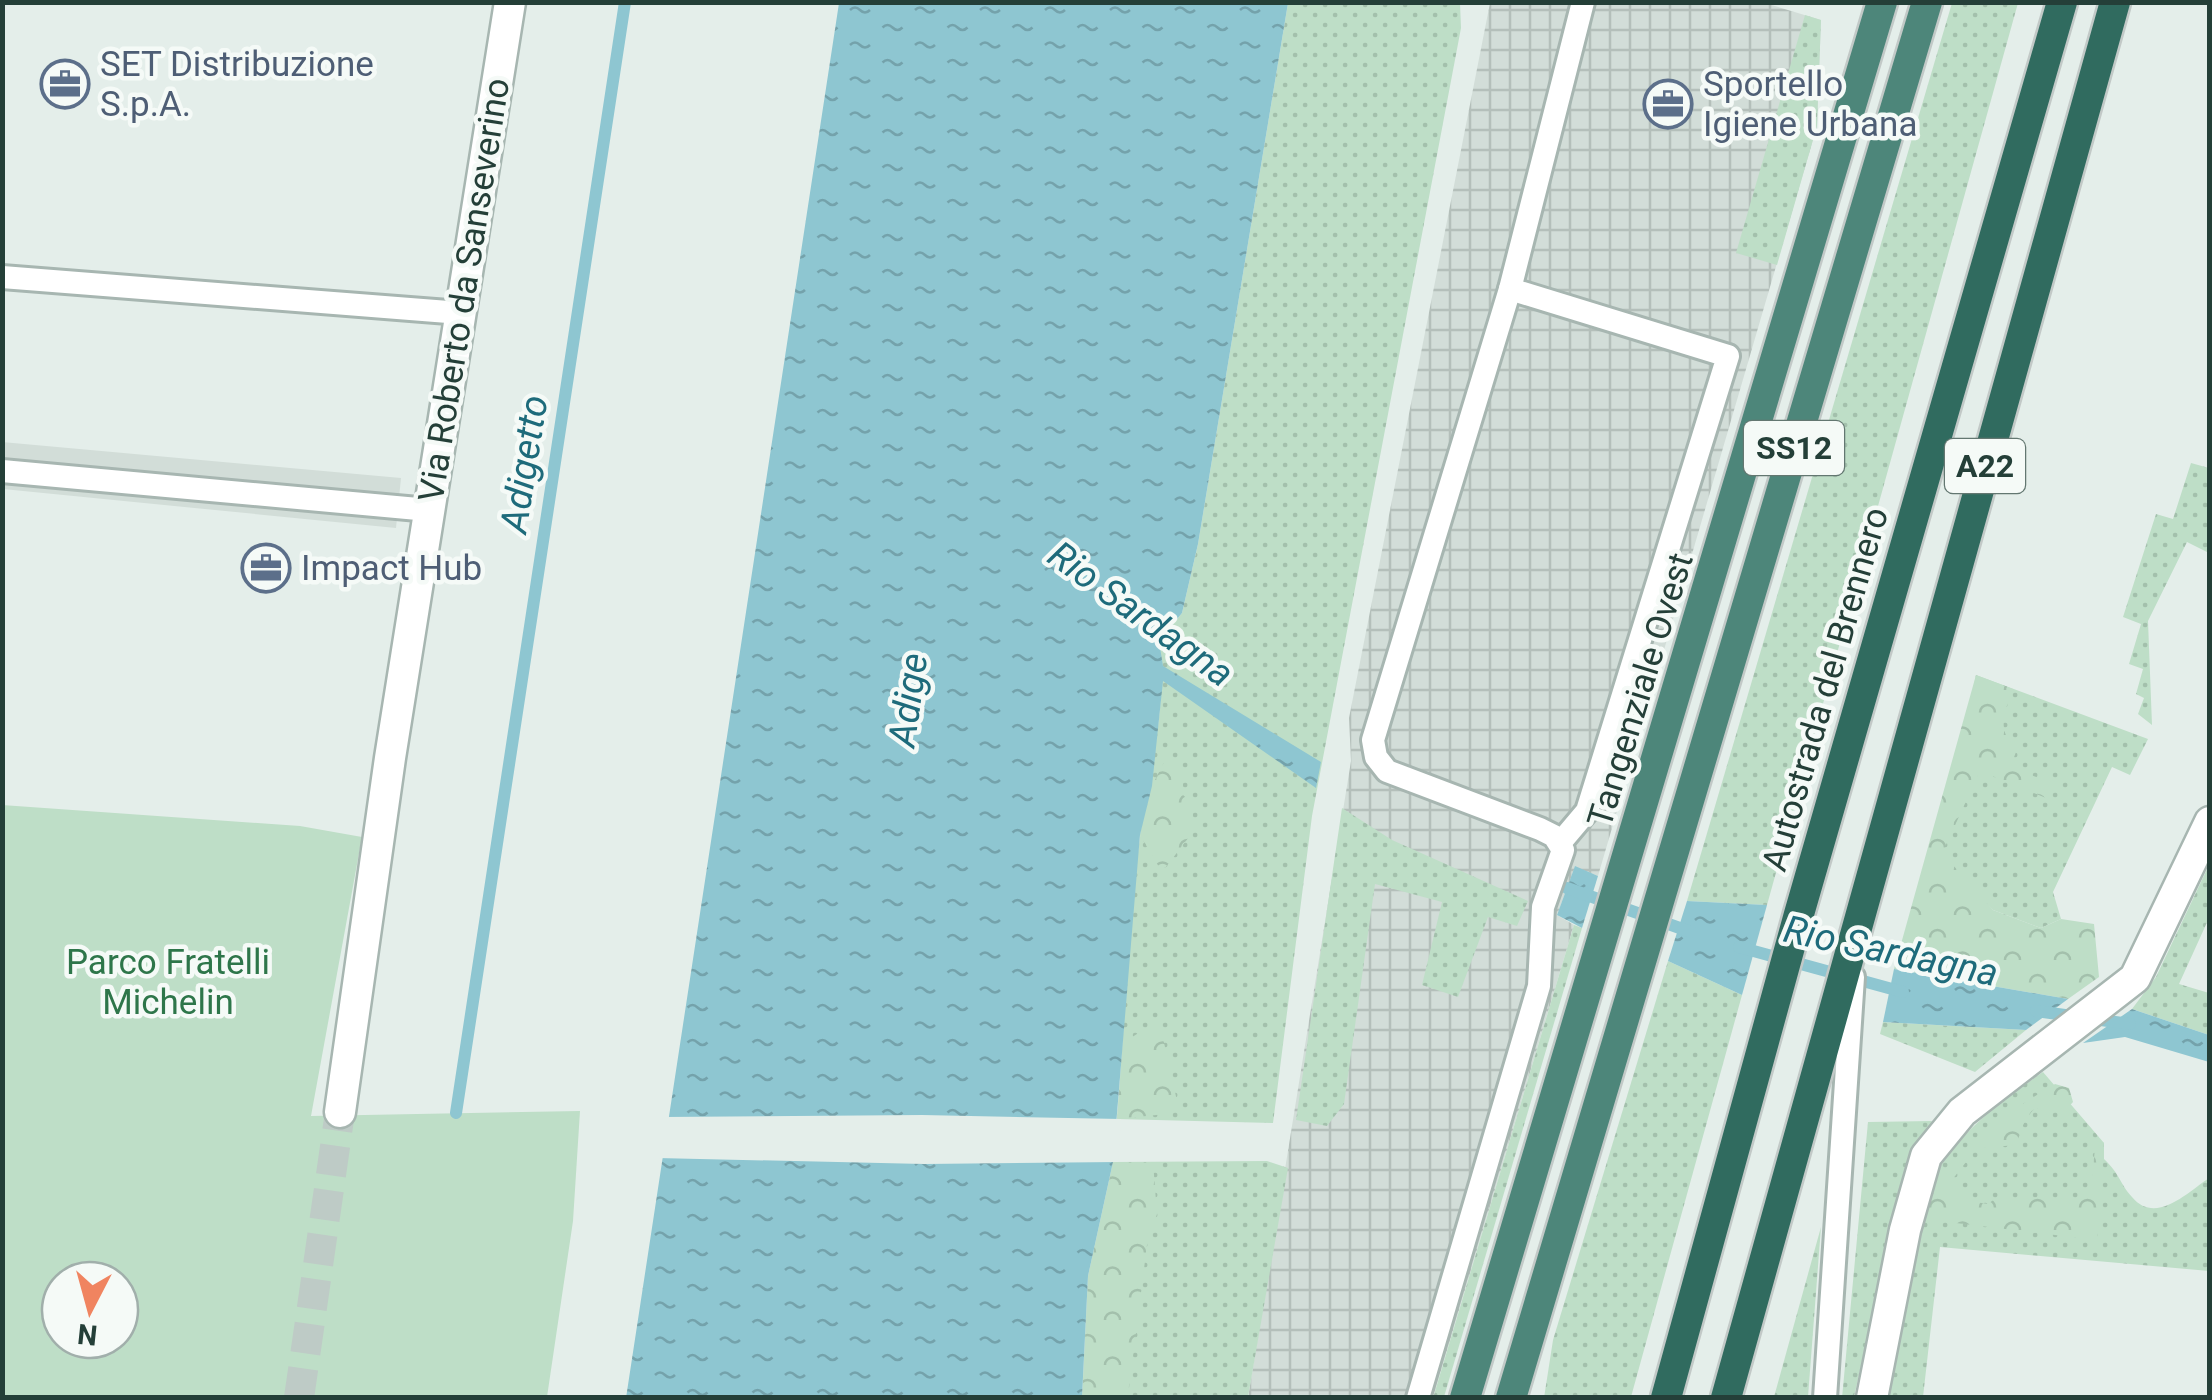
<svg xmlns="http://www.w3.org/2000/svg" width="2212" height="1400" font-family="Roboto,sans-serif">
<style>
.built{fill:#d2ddd8}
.industrial{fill:url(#industrial-grid)}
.grass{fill:url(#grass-dots)}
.forest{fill:url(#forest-crowns)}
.park{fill:#bedec7;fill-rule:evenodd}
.water{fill:url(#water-ripples)}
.pier{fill:#e4eeea}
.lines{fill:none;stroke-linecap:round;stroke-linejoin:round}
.stream{stroke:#8ec6d1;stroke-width:12}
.tertiary-tunnel{stroke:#becbc6;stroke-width:30;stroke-dasharray:30 15;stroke-linecap:butt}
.service-casing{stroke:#a7b6b1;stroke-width:28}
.minor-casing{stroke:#a7b6b1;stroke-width:35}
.tertiary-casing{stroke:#a7b6b1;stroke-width:35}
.trunk-casing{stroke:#c2c9c7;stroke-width:35}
.motorway-casing{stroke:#c2c9c7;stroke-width:35}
.service{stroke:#fff;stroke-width:22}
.minor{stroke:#fff;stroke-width:30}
.tertiary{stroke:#fff;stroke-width:30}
.trunk{stroke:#4d867a;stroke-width:30}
.motorway{stroke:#306b5f;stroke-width:30}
.labels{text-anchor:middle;stroke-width:9;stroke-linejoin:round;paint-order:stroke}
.shield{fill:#f5faf7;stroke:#637771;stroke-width:2.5}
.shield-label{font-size:32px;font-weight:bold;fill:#243f38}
.service-label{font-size:35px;fill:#4e5e75;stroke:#f5faf7;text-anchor:start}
.street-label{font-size:35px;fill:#243f38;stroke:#f5faf7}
.park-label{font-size:35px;fill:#2e764a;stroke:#f5faf7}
.water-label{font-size:38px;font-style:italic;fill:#1e6b7b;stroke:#f5faf7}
</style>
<defs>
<pattern id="industrial-grid" width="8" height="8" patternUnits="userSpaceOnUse" patternTransform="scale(2.5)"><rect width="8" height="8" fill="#d2ddd8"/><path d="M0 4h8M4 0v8" fill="none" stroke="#b4bfba"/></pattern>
<pattern id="grass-dots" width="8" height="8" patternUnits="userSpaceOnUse" patternTransform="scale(2.5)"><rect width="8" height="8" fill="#bedec7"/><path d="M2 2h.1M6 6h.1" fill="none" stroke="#a3c0ac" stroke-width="1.8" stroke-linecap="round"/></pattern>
<pattern id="forest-crowns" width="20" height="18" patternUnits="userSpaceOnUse" patternTransform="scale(2.5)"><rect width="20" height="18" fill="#bedec7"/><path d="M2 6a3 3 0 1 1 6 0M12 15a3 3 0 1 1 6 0" fill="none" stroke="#a3c0ac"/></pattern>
<pattern id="water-ripples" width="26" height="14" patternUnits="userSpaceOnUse" patternTransform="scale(2.5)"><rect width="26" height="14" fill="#8ec6d1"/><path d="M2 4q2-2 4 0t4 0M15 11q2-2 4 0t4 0" fill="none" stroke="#74a2ab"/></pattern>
</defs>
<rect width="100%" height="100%" fill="#e4eeea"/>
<path class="built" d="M2 442 401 478 396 528 3 489Z"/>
<path class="industrial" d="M1490 3H1765L1821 20 1817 126 1598 876 1575 867 1557 915 1574 925 1433 1397 1248 1398 1351 761 1349 718Z"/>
<g class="grass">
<path d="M1288 3H1460L1461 28 1312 816 1273 1123 1117 1119C1125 1025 1127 930 1140 837 1149 771 1168 708 1159 641L1182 613 1198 544Z"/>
<path d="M1952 3H2018L1767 905 1687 901Z"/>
<path d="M1805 15 1821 20 1817 126 1777 265 1736 253Z"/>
<path d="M2191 463 2209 468V553L2187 542 2148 621 2152 725 2138 714 2144 698 2136 694 2143 669 2129 664 2141 624 2123 617 2156 514 2173 519Z"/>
<path d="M1976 675 2148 739 2130 775 2112 767 2053 892 2061 919 2041 928 1993 910 1938 861Z"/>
<path d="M1342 808 1392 840 1528 901 1517 926 1488 917 1458 997 1422 985 1442 902 1375 884 1344 1104 1327 1126 1296 1120Z"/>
<path d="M2209 865V918L2179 984 2209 993V1035L2132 1009 2156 977Z"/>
<path d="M1574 925 1582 928 1444 1397 1433 1398Z"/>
<path d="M1668 961 1742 995 1631 1397 1544 1398 1553 1340Z"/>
<path d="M1883 1022 2026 1030 1975 1072 1880 1034Z"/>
<path d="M2043 1072 2104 1143V1159C2120 1174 2120 1184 2132 1197 2156 1226 2189 1191 2209 1178V1271L1940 1247 1923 1397 1887 1398 1933 1177C1961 1131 1999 1102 2043 1072Z"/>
<path d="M1932 1121 1910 1161 1901 1189 1854 1397 1842 1398 1868 1122Z"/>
<path d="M1267 1161 1288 1168 1248 1397 1082 1398 1113 1162Z"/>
<path d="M1821 1227 1808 1397H1774Z"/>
</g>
<g class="forest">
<path d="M1976 675 2013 689C2003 716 1997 728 2016 752L2010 768 2048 781 2051 800 1980 771 1939 860 1952 864 1993 910 2041 928 2061 919 2094 924 2099 977 2068 999 1894 969Z"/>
<path d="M1166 758 1183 777V795L1193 804 1192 833 1166 867H1159L1140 835 1152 786Z"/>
<path d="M1154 1023 1163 1038 1177 1101 1166 1114 1117 1119 1123 1043Z"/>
<path d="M2055 1084 2069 1088 2073 1102 2064 1112 2035 1108C2006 1139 2038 1147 1977 1148L1952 1180 1954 1190 1969 1201 1988 1204 2001 1194 2008 1203 2043 1196 2074 1201 2091 1189 2096 1138 2104 1143 2097 1240 1923 1219C1945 1152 1997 1119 2055 1084Z"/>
<path d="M1113 1162H1153L1157 1214 1147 1245 1128 1396 1082 1398 1088 1276Z"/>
</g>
<path class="park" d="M2 805 300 826 362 837 311 1116 580 1111 573 1221 547 1397H3ZM60 1280H120V1340H60Z"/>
<g class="water">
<path d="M839 3H1288L1198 544 1182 613 1159 641 1163 666 1321 762 1316 788 1163 681 1152 786 1140 835 1113 1162 1088 1276 1082 1397 626 1398Z"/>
<path d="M1575 866 1598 876 1582 928 1557 915Z"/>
<path d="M1687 901 1767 905 1742 995 1668 961Z"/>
<path d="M1894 969 2068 999 2026 1030 1883 1022Z"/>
<path d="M2132 1009 2209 1035V1062L2125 1037 2083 1043Z"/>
</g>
<path class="pier" d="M922 1115 1121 1119 1118 1162 924 1164 657 1158 663 1117Z"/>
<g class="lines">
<g class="stream">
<path d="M1567 888 1691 932"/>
<path d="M1739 947 1903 992"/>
<path d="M2036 1011 2130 1024"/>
<path d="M456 1113 625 2"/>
</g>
<path class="tertiary-tunnel" d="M299 1398 340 1112"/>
<g class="service-casing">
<g id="service">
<path d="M2 277 461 313"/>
<path d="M1510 289 1728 356 1587 811 1560 843"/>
<path d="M2 471 429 510"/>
<path d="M1418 1398 1539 986 1543 907 1563 850 1554 836 1540 829 1387 771 1376 757 1373 740 1510 289 1583 2"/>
<path d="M1825 1398 1853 977"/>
</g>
</g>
<g class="minor-casing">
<path id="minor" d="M1872 1398 1905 1230 1926 1156 1962 1112 2135 978 2210 822"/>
</g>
<g class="tertiary-casing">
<path id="tertiary" d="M340 1112 390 758 510 2"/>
</g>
<g class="trunk-casing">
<g id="trunk">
<path d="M1465 1398 1882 2"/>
<path d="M1511 1398 1927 2"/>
</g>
</g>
<g class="motorway-casing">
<g id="motorway">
<path d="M1666 1398 1799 914 2062 2"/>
<path d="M1726 1398 2115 2"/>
</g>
</g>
<use href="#service" class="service"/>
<use href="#minor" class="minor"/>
<use href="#tertiary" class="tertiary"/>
<use href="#trunk" class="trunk"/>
<use href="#motorway" class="motorway"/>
</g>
<defs>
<g id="office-ring" transform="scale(2.5)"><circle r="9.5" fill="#f5faf7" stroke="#5c6f8a" stroke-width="1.5"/><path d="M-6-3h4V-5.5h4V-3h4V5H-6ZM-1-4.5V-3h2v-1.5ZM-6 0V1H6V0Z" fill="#5c6f8a"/></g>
</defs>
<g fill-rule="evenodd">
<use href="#office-ring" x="65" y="84"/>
<use href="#office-ring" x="1668" y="104"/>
<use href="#office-ring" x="266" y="568"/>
</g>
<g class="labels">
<g class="shield">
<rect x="1744" y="421" width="100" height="54" rx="8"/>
<rect x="1945" y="439" width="80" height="54" rx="8"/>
</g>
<g class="shield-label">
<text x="1794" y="459">SS12</text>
<text x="1985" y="477">A22</text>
</g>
<g class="service-label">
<text x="100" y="76">SET Distribuzione<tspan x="100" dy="40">S.p.A.</tspan></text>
<text x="1703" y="96">Sportello<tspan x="1703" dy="40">Igiene Urbana</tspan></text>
<text x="301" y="580">Impact Hub</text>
</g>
<g class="street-label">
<text transform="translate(464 290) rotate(-81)" y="12">Via Roberto da Sanseverino</text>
<text transform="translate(1825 689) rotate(-74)" y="12">Autostrada del Brennero</text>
<text transform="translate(1640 690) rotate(-73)" y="12">Tangenziale Ovest</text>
</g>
<g class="park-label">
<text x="168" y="974">Parco Fratelli<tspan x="168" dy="40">Michelin</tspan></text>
</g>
<g class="water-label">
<text transform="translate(524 464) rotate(-81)" y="13">Adigetto</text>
<text transform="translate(1141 614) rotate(36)" y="13">Rio Sardagna</text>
<text transform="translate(908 700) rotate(-82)" y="13">Adige</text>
<text transform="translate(1891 951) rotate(12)" y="13">Rio Sardagna</text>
</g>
</g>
<rect width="2212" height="1400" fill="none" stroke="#243f38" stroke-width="10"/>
<g transform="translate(90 1310) rotate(186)"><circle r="48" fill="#f5faf7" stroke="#a1afab" stroke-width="2.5"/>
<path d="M0-8L18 38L0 25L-18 38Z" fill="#f08460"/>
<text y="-15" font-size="28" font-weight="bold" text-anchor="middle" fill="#243f38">N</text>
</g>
</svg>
